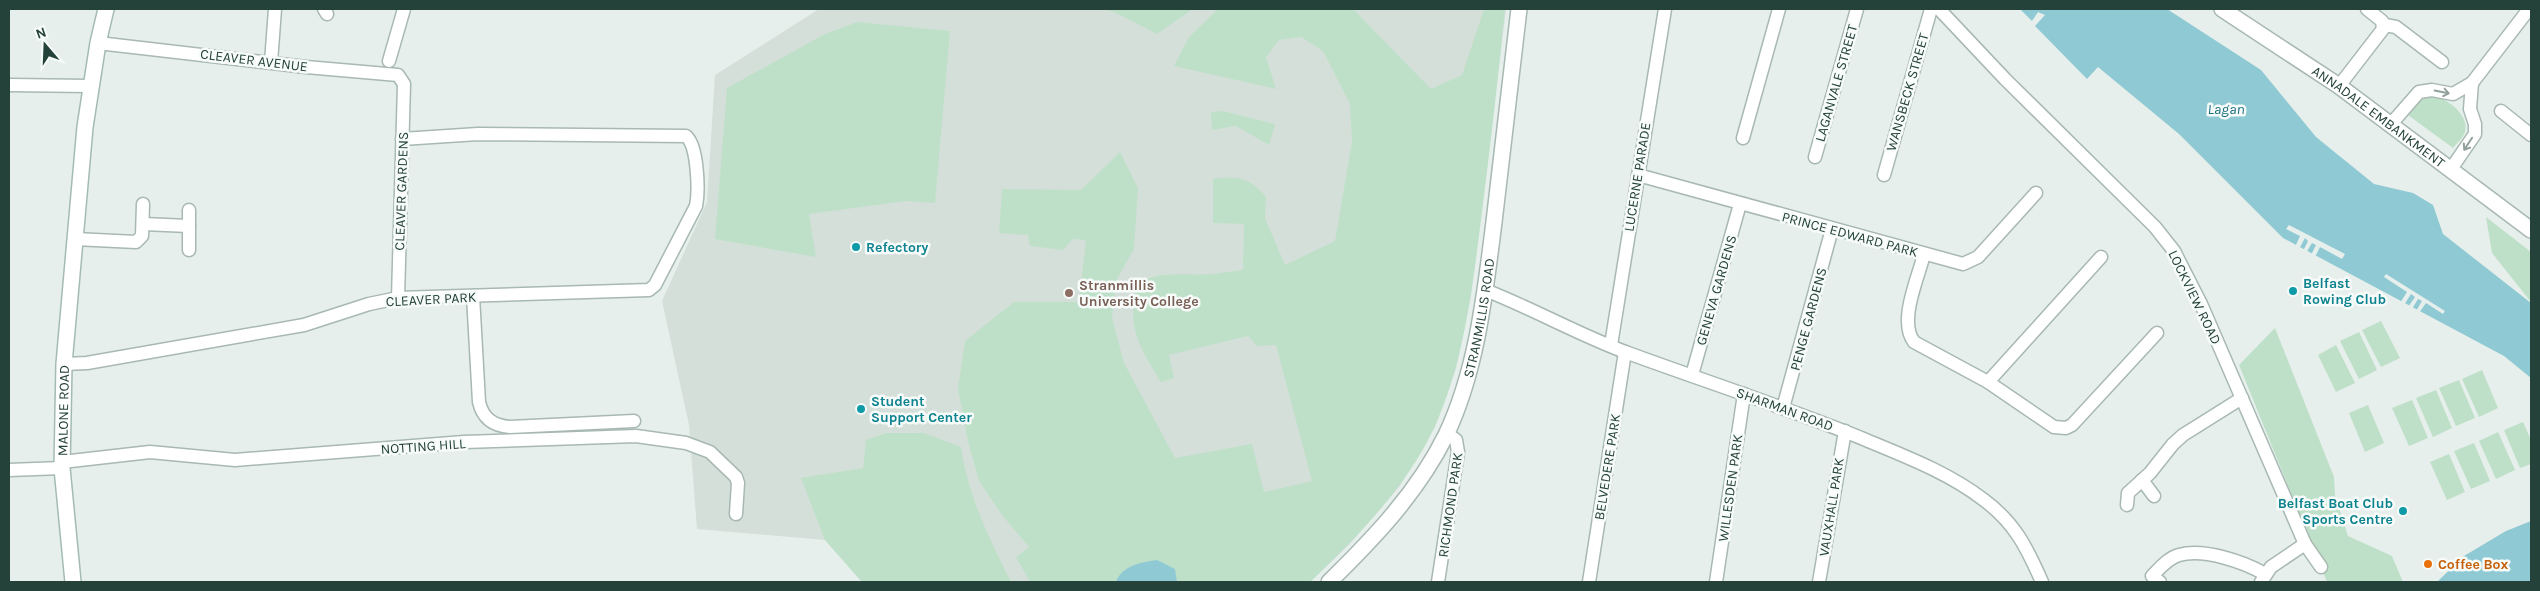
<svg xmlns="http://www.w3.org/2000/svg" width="2540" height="591" font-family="Karla,sans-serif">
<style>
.built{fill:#d4dfda}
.green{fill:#bfe0c8}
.water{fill:#8ec9d4}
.pier{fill:#e6efeb}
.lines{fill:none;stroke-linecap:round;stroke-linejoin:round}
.minor-casing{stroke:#a8b8b2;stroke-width:15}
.tertiary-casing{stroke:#a8b8b2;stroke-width:18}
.secondary-casing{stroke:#a4bbb3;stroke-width:18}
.minor{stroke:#fff;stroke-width:12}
.tertiary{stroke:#fff;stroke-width:15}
.secondary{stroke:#fff;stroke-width:15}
.oneway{stroke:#92a09c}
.culture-dot{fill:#0f9aa8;stroke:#f7fbf9;stroke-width:2}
.education-dot{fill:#8d6e63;stroke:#f7fbf9;stroke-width:2}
.food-dot{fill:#e8710a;stroke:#f7fbf9;stroke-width:2}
.labels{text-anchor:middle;stroke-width:5;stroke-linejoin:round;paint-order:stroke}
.street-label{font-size:14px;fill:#24423a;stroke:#f7fbf9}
.culture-label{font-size:14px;font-weight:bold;fill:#0d838f;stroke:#f7fbf9;text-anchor:start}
.education-label{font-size:14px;font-weight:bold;fill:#785e54;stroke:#f7fbf9;text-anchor:start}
.food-label{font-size:14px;font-weight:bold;fill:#c56008;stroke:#f7fbf9;text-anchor:start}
.water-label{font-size:15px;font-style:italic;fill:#1c6f80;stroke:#f7fbf9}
</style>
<rect width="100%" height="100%" fill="#e6efeb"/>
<path class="built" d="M819 9H1506L1471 296 1456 369 1435 427 1400 486 1349 545 1310 582H862L825 540 697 529 689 425 662 301 707 202 715 75Z"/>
<g class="green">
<path d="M1102 9H1193L1157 34 1114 12Z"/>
<path d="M1218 9H1353L1431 89 1462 75 1484 9H1505C1498 79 1490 149 1481 220 1472 290 1464 361 1435 426 1407 487 1358 536 1310 582H1177L1175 569 1117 579 1116 582H1030L1016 557 1029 547 1002 515 979 481 968 441 958 389 965 341 1014 302H1079L1086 240 1073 239 1063 250 1030 246 1028 235 999 233 1002 189 1081 190 1120 152 1138 188 1134 249 1116 281 1112 318 1124 363 1175 458 1252 444 1264 492 1312 481 1276 345 1257 346 1248 336 1169 355 1174 378 1161 382C1140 348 1124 324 1139 283 1161 270 1187 276 1212 274 1222 273 1232 271 1243 270L1244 224 1213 223V179C1237 175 1251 178 1266 197L1265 218 1285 265 1335 241 1352 142 1350 104 1323 51 1301 37 1279 40 1266 57 1276 89 1174 66 1189 37Z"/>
<path d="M857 22 950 31 935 203 906 201 809 214 816 257 715 239 727 88 823 35Z"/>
<path d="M2429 94C2444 97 2470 113 2465 132 2463 138 2457 143 2453 148L2408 115 2420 97Z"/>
<path d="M1223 111 1275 124 1269 145 1236 126 1212 130 1211 112Z"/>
<path d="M2486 217 2531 252V302L2492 253Z"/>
<path d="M2381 321 2400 358 2381 367 2362 330Z"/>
<path d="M2275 328 2334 477 2335 495 2348 536 2392 556 2403 582H2327L2239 365Z"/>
<path d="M2359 332 2377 370 2359 379 2340 341Z"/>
<path d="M2336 345 2355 383 2336 392 2318 355Z"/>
<path d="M2482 370 2498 408 2479 417 2462 379Z"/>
<path d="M2459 380 2475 418 2456 426 2439 388Z"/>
<path d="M2436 390 2452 428 2433 437 2416 398Z"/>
<path d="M2412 400 2428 438 2409 446 2392 408Z"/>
<path d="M2368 405 2384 443 2365 452 2349 413Z"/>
<path d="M2523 422 2531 440V464L2520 468 2504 430Z"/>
<path d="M2498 432 2515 470 2496 479 2479 441Z"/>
<path d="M886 433H924L961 447C968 496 989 538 1011 582H862L825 540 801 478 863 468 866 440Z"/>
<path d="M2474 443 2490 481 2471 489 2454 451Z"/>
<path d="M2449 454 2465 492 2447 500 2430 462Z"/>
</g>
<g class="water">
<path d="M2020 9H2167L2261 70 2316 137 2374 184 2413 193 2433 205 2443 234 2531 303V378L2504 356 2283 238 2179 134 2098 67 2087 79 2035 26 2045 15 2038 12 2032 21Z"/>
<path d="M2531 521V582H2437L2464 556 2506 531Z"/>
<path d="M1157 560 1175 569 1177 582H1116C1121 566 1142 562 1157 560Z"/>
</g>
<g class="pier">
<path d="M2289 225 2345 254 2342 259 2320 247 2315 257 2311 255 2316 245 2312 243 2306 253 2303 251 2308 241 2305 238 2299 249 2295 247 2300 236 2286 229Z"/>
<path d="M2386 274 2445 311 2443 314 2426 303 2419 313 2416 311 2422 301 2418 299 2412 309 2408 307 2415 297 2411 294 2404 305 2400 303 2407 292 2384 277Z"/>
</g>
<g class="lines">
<g class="minor-casing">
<g id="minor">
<path d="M324 9 327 14"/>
<path d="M1939 9 2005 79 2155 227 2174 251 2201 304 2305 544 2321 567"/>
<path d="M2385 25 2396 27 2442 62"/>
<path d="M98 43 306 67 398 75 404 84 398 298"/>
<path d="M389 61 404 9"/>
<path d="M271 62 275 9"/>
<path d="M9 85 90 86"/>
<path d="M2339 86 2383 29 2382 21 2367 9"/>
<path d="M2501 111 2531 135"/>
<path d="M2391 124 2419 92 2432 90 2453 94 2472 83 2529 9"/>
<path d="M1743 138 1779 9"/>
<path d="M1815 157 1857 9"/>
<path d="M2451 169 2475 134V124L2470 109 2472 83"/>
<path d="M1638 175 1963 264 1978 257 2036 193"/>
<path d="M1884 175 1931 9"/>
<path d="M143 224 189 226"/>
<path d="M75 239 136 242 142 236 143 204"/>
<path d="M189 250V210"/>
<path d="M1924 254C1918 279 1898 321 1914 342L1988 382 2054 427 2066 428 2072 425 2157 333"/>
<path d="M1485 290C1534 309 1579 335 1628 353 1707 382 1788 408 1866 440 1907 457 1949 473 1984 500 2015 523 2027 548 2042 582"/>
<path d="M473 296 479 402C483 419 494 426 510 427L634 421"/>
<path d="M1611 345 1665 9"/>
<path d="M64 364 87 363 304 325 369 304 398 298 649 290 655 285 696 206C699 191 698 146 686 136L478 134 402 139"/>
<path d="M1692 375 1740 204"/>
<path d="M1988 382 2101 257"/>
<path d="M1783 408 1832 229"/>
<path d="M62 462 150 452 235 460 464 442 636 436 686 443 710 452 736 477 738 483 736 514"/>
<path d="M9 470 62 468"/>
<path d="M2142 480 2154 496"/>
<path d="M2127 505 2128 493 2150 473 2173 444 2183 435 2242 398"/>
<path d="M1438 582 1458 452 1456 440 1446 433"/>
<path d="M1589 582 1625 352"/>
<path d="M1716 582 1744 394"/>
<path d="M1819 582 1845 431"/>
<path d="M2160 582 2152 576C2160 568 2168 558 2179 555 2204 548 2244 562 2265 574"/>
<path d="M2261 582 2271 567 2305 544"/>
</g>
</g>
<g class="tertiary-casing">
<g id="tertiary">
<path id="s1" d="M2222 9 2339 86 2531 230"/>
<path id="s2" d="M1329 582C1374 538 1418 492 1446 435 1477 370 1485 293 1494 222 1503 151 1511 80 1519 9"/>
</g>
</g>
<g class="secondary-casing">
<g id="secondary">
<path id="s3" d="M73 582 62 468 64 364 85 127 98 43 106 9"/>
</g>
</g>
<use href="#minor" class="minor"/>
<use href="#tertiary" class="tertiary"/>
<use href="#secondary" class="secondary"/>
</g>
<defs><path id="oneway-shaft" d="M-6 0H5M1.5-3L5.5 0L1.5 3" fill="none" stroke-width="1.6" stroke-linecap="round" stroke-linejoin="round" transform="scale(1.25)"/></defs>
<g class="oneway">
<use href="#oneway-shaft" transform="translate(2442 92) rotate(11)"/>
<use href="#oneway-shaft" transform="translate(2468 144) rotate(123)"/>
</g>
<g class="culture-dot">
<circle cx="856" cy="247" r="5"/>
<circle cx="2293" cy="291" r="5"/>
<circle cx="861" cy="409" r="5"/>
<circle cx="2403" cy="511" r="5"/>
</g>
<circle class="education-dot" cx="1069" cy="293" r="5"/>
<circle class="food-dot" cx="2428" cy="564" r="5"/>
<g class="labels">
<g class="street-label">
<text transform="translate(254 60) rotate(7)" y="5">CLEAVER AVENUE</text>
<text transform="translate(1836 83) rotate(-74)" y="5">LAGANVALE STREET</text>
<text transform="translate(1907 92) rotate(-74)" y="5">WANSBECK STREET</text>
<text dy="5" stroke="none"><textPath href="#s1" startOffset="190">ANNADALE EMBANKMENT</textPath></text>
<text transform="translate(1637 177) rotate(-81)" y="5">LUCERNE PARADE</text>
<text transform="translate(401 191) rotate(-88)" y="5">CLEAVER GARDENS</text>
<text transform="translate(1850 234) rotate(15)" y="5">PRINCE EDWARD PARK</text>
<text transform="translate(1716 290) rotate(-74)" y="5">GENEVA GARDENS</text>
<text transform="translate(2195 297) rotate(64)" y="5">LOCKVIEW ROAD</text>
<text transform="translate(431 299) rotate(-3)" y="5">CLEAVER PARK</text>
<text dy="5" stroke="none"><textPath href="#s2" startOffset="311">STRANMILLIS ROAD</textPath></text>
<text transform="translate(1808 319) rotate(-75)" y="5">PENGE GARDENS</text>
<text transform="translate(1785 409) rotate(20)" y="5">SHARMAN ROAD</text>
<text dy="5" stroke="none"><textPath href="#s3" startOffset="172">MALONE ROAD</textPath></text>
<text transform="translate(423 446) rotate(-4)" y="5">NOTTING HILL</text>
<text transform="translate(1607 467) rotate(-81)" y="5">BELVEDERE PARK</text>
<text transform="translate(1730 488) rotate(-82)" y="5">WILLESDEN PARK</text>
<text transform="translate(1450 505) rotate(-82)" y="5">RICHMOND PARK</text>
<text transform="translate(1831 507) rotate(-81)" y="5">VAUXHALL PARK</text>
</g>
<g class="culture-label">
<text x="866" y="252">Refectory</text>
<text x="2303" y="288">Belfast<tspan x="2303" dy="16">Rowing Club</tspan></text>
<text x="871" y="406">Student<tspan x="871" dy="16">Support Center</tspan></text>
<text x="2393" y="508" text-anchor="end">Belfast Boat Club<tspan x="2393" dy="16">Sports Centre</tspan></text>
</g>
<g class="education-label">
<text x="1079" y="290">Stranmillis<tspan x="1079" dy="16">University College</tspan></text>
</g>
<g class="food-label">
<text x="2438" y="569">Coffee Box</text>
</g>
<g class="water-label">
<text x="2226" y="114">Lagan</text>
</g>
</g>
<rect width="2540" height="591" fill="none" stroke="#24423a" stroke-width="20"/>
<g transform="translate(45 45) rotate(341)" stroke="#f7fbf9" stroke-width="4" paint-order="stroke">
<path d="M0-4L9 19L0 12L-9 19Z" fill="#24423a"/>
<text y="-8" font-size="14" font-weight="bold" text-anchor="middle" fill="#24423a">N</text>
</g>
</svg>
